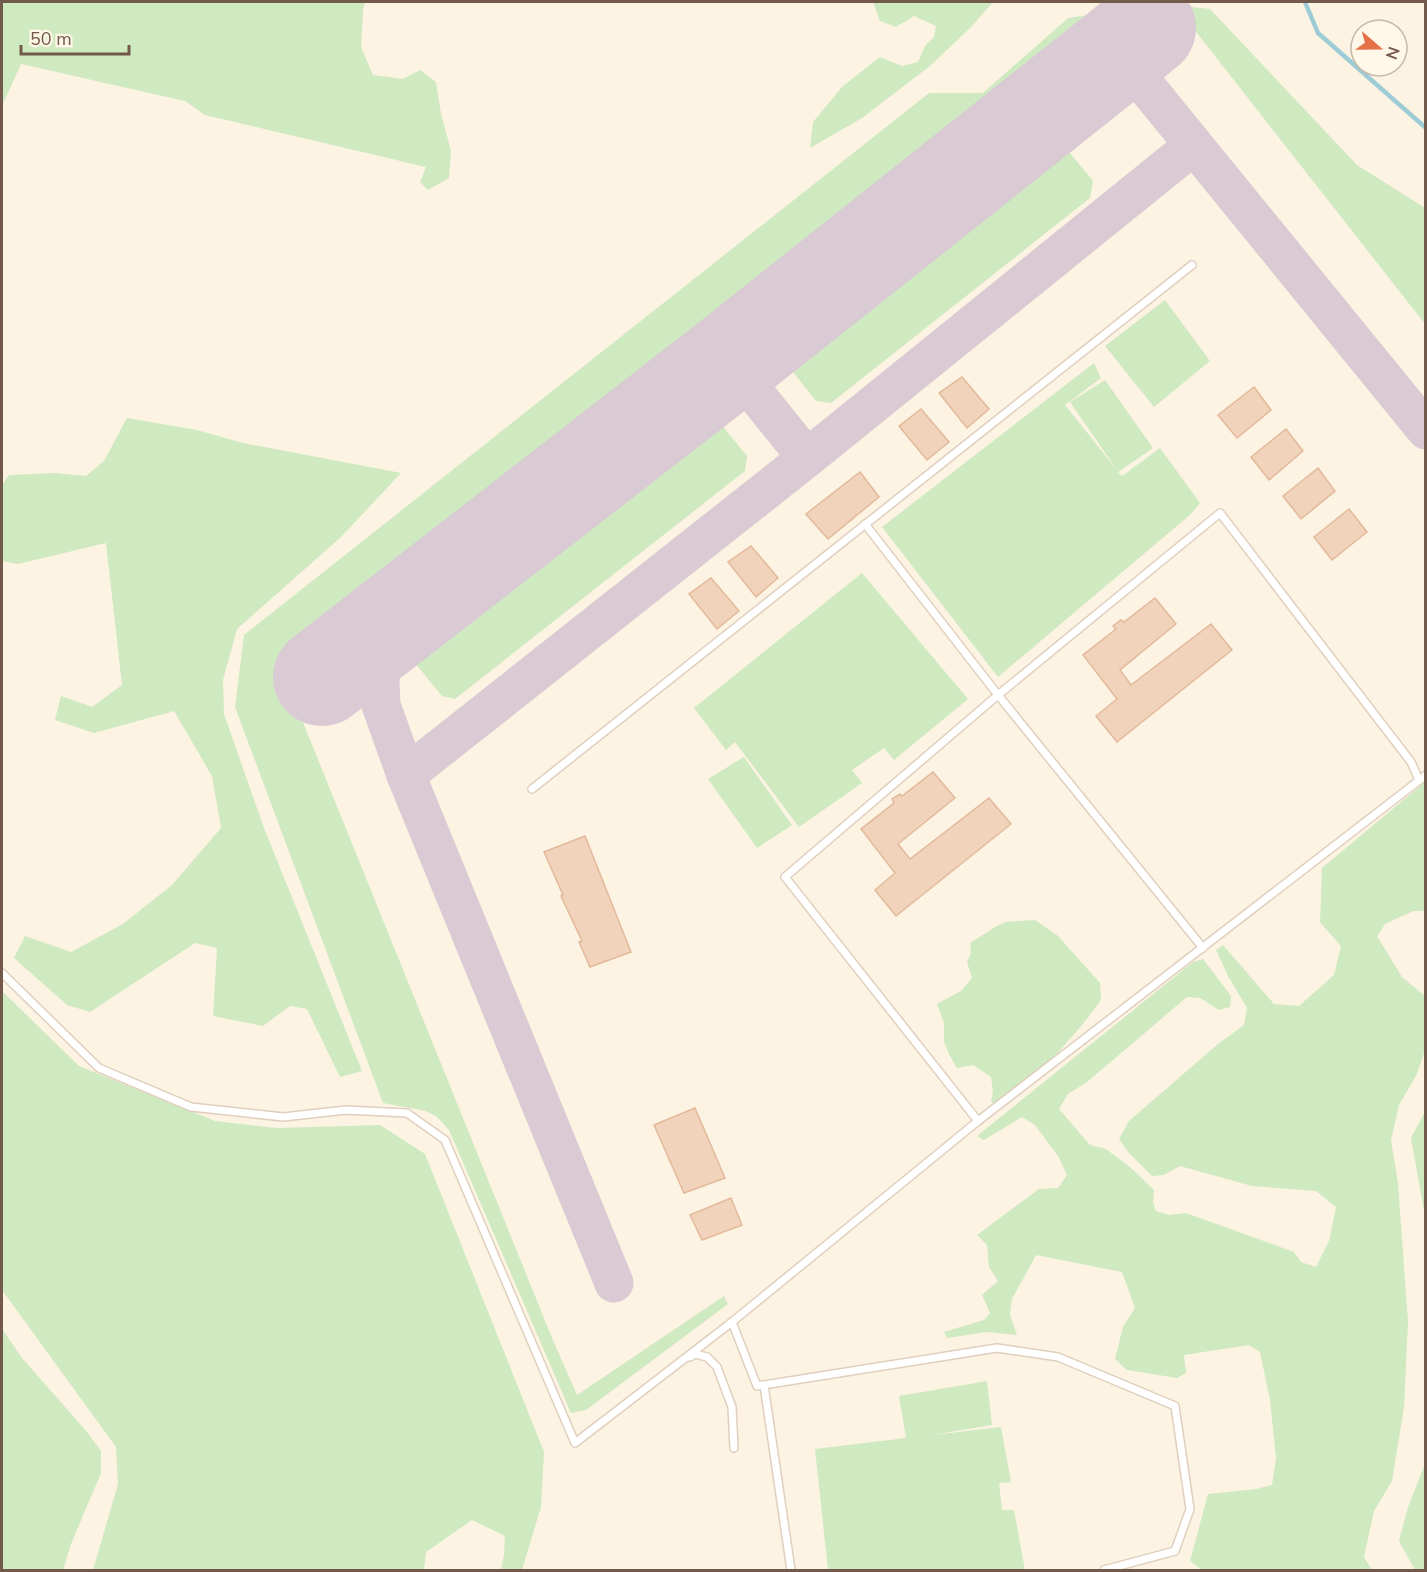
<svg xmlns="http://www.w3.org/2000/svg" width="1427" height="1572" font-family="'Nunito Sans',sans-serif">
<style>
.green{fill:#cfe9c1}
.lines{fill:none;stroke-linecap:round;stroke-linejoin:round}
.stream{stroke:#9dcbd6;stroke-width:4.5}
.taxiway{stroke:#d9cad3;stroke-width:39}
.runway{stroke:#d9cad3;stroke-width:98}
.building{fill:#f1d2ba;stroke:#e3b99b;stroke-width:1.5}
.lane-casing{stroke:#e0cfbe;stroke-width:10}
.lane{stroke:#fff;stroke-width:7}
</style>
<rect width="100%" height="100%" fill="#fcf3e2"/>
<g class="green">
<path d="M2 2H365L363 10 361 47 373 75 403 79 420 70 436 82 441 114 451 151 449 178 428 190 420 182 426 167 205 115 185 101 21 64 2 106Z"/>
<path d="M873 2H993L971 27 930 66 862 118 810 148 813 122 843 86 880 57 902 66 918 62 925 46 934 37 936 26 914 16 896 27 880 21Z"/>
<path d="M1164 4 1210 9 1357 165 1425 208V324L1175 5 1109 17 283 673 552 1338 577 1395 724 1296 728 1304 586 1410 571 1413 449 1130 437 1117 426 1111 383 1103 235 707 244 635 929 93H983L1068 18Z"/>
<path d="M1051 147 1066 148 1093 181 1090 198 831 403 816 401 789 367 791 352Z"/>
<path d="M1165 300 1210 361 1154 407 1105 346Z"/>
<path d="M1094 363 1101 378 1065 405 1117 470 1070 402 1105 380 1153 448 1118 472 1122 476 1160 448 1200 503 1191 514 998 677 882 527Z"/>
<path d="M127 418 197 430 243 443 401 473 341 537 237 629 223 680 224 714 264 828 362 1071 340 1077 307 1009 290 1006 263 1026 213 1016 217 948 195 943 90 1012 67 1005 14 958 25 936 71 952 123 924 172 885 221 828 212 776 174 711 94 733 55 720 61 696 92 707 122 685 106 543 18 564 2 561V485L9 475 54 473 86 476 104 461Z"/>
<path d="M707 420 720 423 747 456 745 471 455 699 442 696 415 663 420 647Z"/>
<path d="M862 573 968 699 894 760 884 748 852 770 862 783 799 827 735 742 726 750 694 708Z"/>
<path d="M744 757 792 825 757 848 708 779Z"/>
<path d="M1425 782V911H1413L1385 924 1377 936 1402 977 1425 996V1050L1417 1074 1399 1105 1391 1140 1398 1183 1408 1322 1404 1407 1392 1481 1374 1511 1364 1557 1372 1570H1202L1190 1561 1208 1494 1256 1489 1272 1485 1276 1458 1270 1400 1260 1352 1249 1345 1184 1355 1186 1373 1177 1378 1127 1370 1115 1359 1123 1327 1135 1308 1122 1272 1036 1255 1012 1299 1010 1315 1017 1335 987 1332 947 1338 944 1332 984 1320 990 1313 982 1295 998 1281 989 1267 987 1245 977 1235 1039 1189 1058 1188 1067 1175 1058 1156 1035 1125 1022 1117 984 1140 977 1136 1193 962 1203 959 1231 996 1230 1007 1219 1010 1200 998 1187 997 1087 1082 1068 1094 1059 1109 1090 1145 1106 1149 1130 1167 1154 1190 1153 1203 1156 1211 1169 1215 1186 1213 1294 1252 1301 1262 1316 1267 1329 1241 1336 1207 1316 1191 1252 1186 1180 1166 1164 1175 1152 1176 1129 1153 1119 1139 1129 1121 1218 1044 1244 1025 1247 1008 1228 976 1216 950 1223 945 1274 1004 1299 1006 1334 975 1341 946 1320 922 1322 868Z"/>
<path d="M1035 920 1058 936 1100 983 1101 1000 1087 1019 1051 1061 998 1106 991 1102 993 1091 991 1077 973 1065 957 1068 950 1056 944 1042V1023L937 1004 961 991 972 978 967 962 971 953 970 943 997 926 1006 922Z"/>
<path d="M2 991 79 1066 215 1121 277 1128 380 1125 425 1154 544 1452 541 1507 522 1570H501L504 1555 505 1536 472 1520 426 1552 424 1570H93L118 1484 116 1447 2 1290Z"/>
<path d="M1425 1112V1217L1411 1138Z"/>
<path d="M2 1329 22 1358 87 1432 101 1451V1473L71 1544 63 1570H2Z"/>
<path d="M987 1381 992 1425 932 1435 1001 1427 1011 1482 999 1483 1002 1510H1014L1025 1570H828L815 1449 906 1438 899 1396Z"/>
<path d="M1425 1464V1570H1415L1399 1541 1408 1507Z"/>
</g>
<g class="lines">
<path class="stream" d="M1305 2 1318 33 1426 128"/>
<g class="taxiway">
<path d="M1118 52 1426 430"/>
<path d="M729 361 807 458"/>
<path d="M378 633 381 705 406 775 614 1283"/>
<path d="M406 775 807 458 1193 146"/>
</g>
<path class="runway" d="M322 677 729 361 1118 52 1147 28"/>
</g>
<g class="building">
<path d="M962 377 989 409 967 428 939 393Z"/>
<path d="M1254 387 1271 410 1237 438 1218 415Z"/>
<path d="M921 409 949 442 927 460 899 426Z"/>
<path d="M1286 429 1303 451 1269 480 1251 457Z"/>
<path d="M1318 468 1335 491 1301 519 1283 496Z"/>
<path d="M860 472 879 497 828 539 806 514Z"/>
<path d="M1349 509 1367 532 1332 560 1314 537Z"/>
<path d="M751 546 778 578 756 597 728 562Z"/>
<path d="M711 578 739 611 717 629 689 594Z"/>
<path d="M1155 598 1176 624 1120 670 1131 685 1211 624 1232 650 1117 742 1096 716 1117 699 1083 655 1116 629 1113 626 1121 620 1124 622Z"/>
<path d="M933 772 955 798 898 844 910 859 989 798 1011 824 896 916 875 890 895 873 861 829 894 803 892 799 900 794 902 796Z"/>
<path d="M585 836 631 952 590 967 579 942 582 941 561 896 563 895 544 852Z"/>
<path d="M695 1108 725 1178 684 1193 654 1125Z"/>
<path d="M731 1198 742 1225 702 1240 690 1215Z"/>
</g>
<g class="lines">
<g class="lane-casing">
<g id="lane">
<path d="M865 524 998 695 1203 948"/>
<path d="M532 789 1192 265"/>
<path d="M2 973 99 1068 191 1107 283 1117 346 1110 407 1113 445 1140 575 1443 732 1322 757 1386 997 1348 1058 1357 1175 1406 1190 1509 1175 1551 1104 1570"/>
<path d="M978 1121 785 877 998 695 1220 513 1411 762 1419 780"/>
<path d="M732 1322 978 1121 1426 775"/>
<path d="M690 1357 695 1354 707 1357 717 1367 732 1407 734 1448"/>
<path d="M764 1385 791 1570"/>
</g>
</g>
<use href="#lane" class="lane"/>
</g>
<rect width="1427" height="1572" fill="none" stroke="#735949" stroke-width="6"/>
<g transform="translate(1379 48) rotate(110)"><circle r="28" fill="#fff7e8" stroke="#c7b8a8" stroke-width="1.5"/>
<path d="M0-4.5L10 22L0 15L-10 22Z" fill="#e47148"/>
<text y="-9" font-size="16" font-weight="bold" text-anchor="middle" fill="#735949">N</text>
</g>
<path d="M21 45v9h108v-9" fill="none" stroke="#735949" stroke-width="3"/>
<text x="30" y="45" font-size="18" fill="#735949" stroke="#fff7e8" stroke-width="4.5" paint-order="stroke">50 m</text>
</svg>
